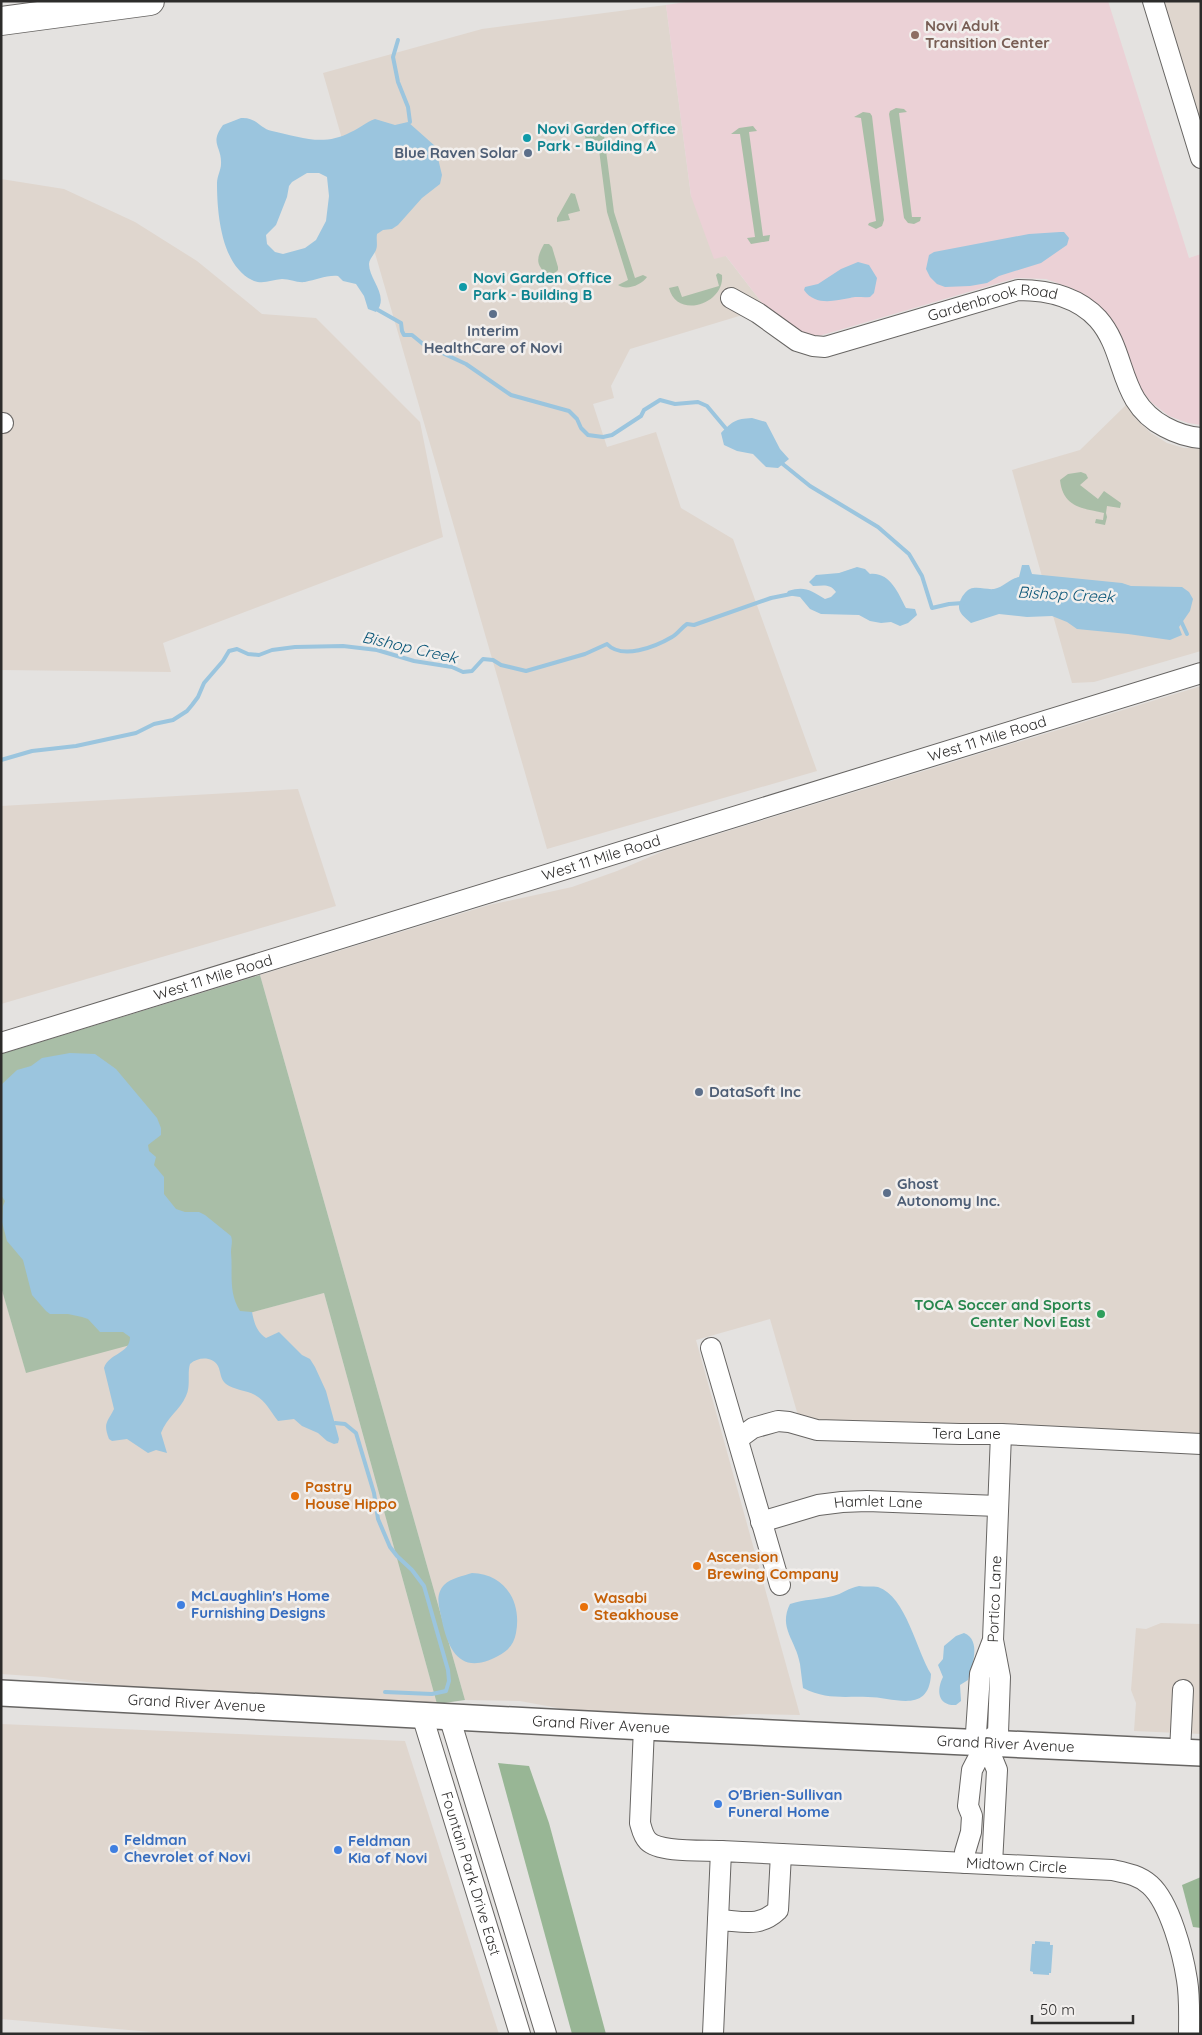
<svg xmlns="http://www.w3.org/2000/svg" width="1202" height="2035" font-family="Quicksand,sans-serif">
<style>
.built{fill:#dfd6ce}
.education{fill:#ebd1d6}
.green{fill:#a9bea7}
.forest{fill:#98b695}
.water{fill:#9bc5de;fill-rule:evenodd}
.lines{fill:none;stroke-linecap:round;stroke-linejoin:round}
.stream{stroke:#9bc5de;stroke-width:4}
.minor-casing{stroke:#676563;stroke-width:22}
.major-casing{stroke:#676563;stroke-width:28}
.highway-casing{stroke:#676563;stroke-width:30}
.minor{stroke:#fff;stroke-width:20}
.major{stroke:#fff;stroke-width:25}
.highway{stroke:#fff;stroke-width:28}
.education-dot{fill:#8d6e63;stroke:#f2efed;stroke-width:2}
.culture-dot{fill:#0f9aa8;stroke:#f2efed;stroke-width:2}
.service-dot{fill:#5c6f8a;stroke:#f2efed;stroke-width:2}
.leisure-dot{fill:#2e9e5b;stroke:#f2efed;stroke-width:2}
.food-dot{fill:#e8710a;stroke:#f2efed;stroke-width:2}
.shop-dot{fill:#3f7fe0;stroke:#f2efed;stroke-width:2}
.labels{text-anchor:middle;stroke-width:5;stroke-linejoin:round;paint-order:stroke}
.education-label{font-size:15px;font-weight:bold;fill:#785e54;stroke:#f2efed;text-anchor:start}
.culture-label{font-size:15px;font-weight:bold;fill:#0d838f;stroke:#f2efed;text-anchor:start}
.service-label{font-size:15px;font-weight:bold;fill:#4e5e75;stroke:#f2efed;text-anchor:start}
.street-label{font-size:15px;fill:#2d2c2b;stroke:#f2efed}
.leisure-label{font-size:15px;font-weight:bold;fill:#27864d;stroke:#f2efed;text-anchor:end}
.food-label{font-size:15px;font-weight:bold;fill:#c56008;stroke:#f2efed;text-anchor:start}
.shop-label{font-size:15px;font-weight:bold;fill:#366cbe;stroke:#f2efed;text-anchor:start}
.water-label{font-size:16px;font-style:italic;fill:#095577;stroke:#f2efed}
</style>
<rect width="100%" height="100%" fill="#e4e2e0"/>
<g class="built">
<path d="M1161 1H1201V127Z"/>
<path d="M666 5 691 196 725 255 766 308 630 349 611 386 614 398 593 404 607 447 656 432 681 508 733 539 817 771 547 849 323 73 482 29Z"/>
<path d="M1 179 64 189 135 222 197 261 262 314 316 318 420 422 443 537 163 643 171 672 1 670Z"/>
<path d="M1126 405 1135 418 1151 433 1167 443 1184 448H1201V651L1094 682 1072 683 1012 470 1080 450Z"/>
<path d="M1201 686V1437L799 1419 770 1319 696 1340 800 1715 748 1714 715 1717 579 1712 520 1701 465 1700 260 975 489 905 572 887 617 871 666 850Z"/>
<path d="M298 789 336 906 1 1004V806Z"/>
<path d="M1 1287 26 1372 324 1293 437 1704 164 1691 44 1677 1 1674Z"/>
<path d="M1161 1623 1201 1624V1734L1134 1731 1136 1703 1131 1690 1136 1628 1146 1629Z"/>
<path d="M1 1724 405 1741 499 2034H175L1 2019Z"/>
</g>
<path class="education" d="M692 1H1108L1189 258 1201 254V425L1188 423 1169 416 1152 403 1140 388 1118 329 1099 306 1074 289 1046 279 1016 278 819 336 808 335 797 330 766 308 726 256 714 259 691 196 666 5Z"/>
<g class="green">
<path d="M896 108 904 109 907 112 899 113 912 217H921L920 221 914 224 908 223 904 218 889 114 890 111Z"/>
<path d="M863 112 870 113 872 116 884 220 882 226 876 229 868 225 869 223 876 221 861 118 854 117Z"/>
<path d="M607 123 614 126 616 130 614 134 604 135 614 212 635 278 643 275 647 277C642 285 626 291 618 285L628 280 607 212 598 142 586 143 584 126Z"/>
<path d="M753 126 757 131 749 132 763 236 770 235 769 241 751 244 747 238 755 237 740 134H731L739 128Z"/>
<path d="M571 193 575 194 580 211 568 214 570 220 557 222V218Z"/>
<path d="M544 244H549L552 247 558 267V270L554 274 546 273C534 264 538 255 544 244Z"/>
<path d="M718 273 722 275C725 304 677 320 669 288L678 286 682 297 719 286 716 275Z"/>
<path d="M1081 472 1086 474 1088 478 1080 485 1098 499 1104 491 1121 503 1120 508 1107 506 1106 513 1107 517 1105 525 1095 523 1096 519 1103 520 1104 513C1081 508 1063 507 1060 480L1068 474Z"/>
<path d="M260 975 465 1700 437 1704 324 1293 26 1373 1 1287V1054Z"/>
</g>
<g class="forest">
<path d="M498 1763 529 1766 549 1823 606 2034H572Z"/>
<path d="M1201 1877V1928L1193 1927 1182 1885Z"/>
</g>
<g class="water">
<path d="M241 118C257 117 259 128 272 131 301 137 323 147 351 132 360 128 366 122 375 119L395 125 408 122 435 146 442 175 440 184 422 198 398 225 392 229 383 230 377 234C376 240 378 245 376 250 374 255 369 259 369 264 369 280 390 296 376 312L368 309 364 296 356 284 343 281 338 276C326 275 316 280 305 282 297 283 290 279 282 279 271 280 262 285 252 280 221 265 217 212 217 183 217 176 221 170 221 164 222 146 209 144 223 125ZM307 173H319L327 177 329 196 326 221 316 240 305 248 283 254 275 252 267 244 266 235 276 225 287 197 289 186 292 182Z"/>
<path d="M1060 232H1064L1069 238 1067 245 1041 263 999 276 987 283 970 286 945 287 937 284 930 277 926 269 929 255 934 252 1029 234Z"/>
<path d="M858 262 869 265 877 278 874 293 870 297C863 298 856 296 850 298 834 301 815 306 804 290L805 287 818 284 841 269Z"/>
<path d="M752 418 766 422 780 449 789 459 778 468 766 467 753 454 737 451 724 445 721 433C733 421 735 419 752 418Z"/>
<path d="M1022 565H1029L1032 574 1122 583 1131 586 1182 587 1189 592 1193 599 1190 611 1179 627 1182 635 1170 640 1128 634 1077 629 1067 622 1052 616 1027 617 999 614 971 623C961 614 955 610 962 597 964 594 967 590 970 589 977 586 987 590 994 589 1004 587 1009 579 1019 577Z"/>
<path d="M857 567 865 569 870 574C890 572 898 593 906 608L915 609 917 615 908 623 900 626 891 622 881 623 870 621 859 615 821 614 810 609 800 597 786 595 788 591C805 586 810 590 825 599L831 597 836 592C830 583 822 586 813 586L809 582 816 575 839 573Z"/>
<path d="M70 1053 95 1054 116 1069 157 1118 161 1128V1135L148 1145 149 1151 156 1157 154 1165 164 1177V1194L176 1209 185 1212H199L205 1215 231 1236C233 1242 231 1246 231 1252 233 1273 228 1292 240 1311L252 1312C254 1322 256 1331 266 1338L279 1332 302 1355 310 1359 315 1367 326 1391 339 1439 338 1443 334 1444 327 1441 318 1433 302 1426 294 1419 278 1421C270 1411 266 1401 255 1395 246 1390 234 1390 226 1384 220 1379 221 1372 218 1366 212 1356 198 1357 190 1364 187 1374 191 1385 186 1396 180 1410 167 1417 161 1433L167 1453 156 1450 148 1453 127 1439 112 1441 109 1439C103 1423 107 1423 114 1409L104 1368C109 1353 130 1354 130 1337L123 1332H100L88 1319 82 1317 68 1314H50L46 1311 32 1295 23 1260 7 1241 2 1222 3 1206 5 1201 1 1195V1085L17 1070 31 1066 42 1058Z"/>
<path d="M472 1573C505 1574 522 1602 516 1633 514 1644 508 1651 498 1656 463 1675 449 1654 442 1621 440 1609 434 1596 444 1585 451 1578 463 1576 472 1573Z"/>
<path d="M859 1586C865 1587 873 1586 878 1587 906 1596 917 1652 931 1674 929 1715 893 1697 868 1697 843 1696 827 1700 803 1688 802 1680 801 1672 800 1664 796 1640 778 1628 790 1604 804 1599 818 1600 833 1596 842 1594 848 1588 859 1586Z"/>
<path d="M964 1633C982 1640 972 1667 968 1680L960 1685 961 1701 956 1705C938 1706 936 1691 943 1677L938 1665 943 1659 944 1646 956 1636Z"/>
<path d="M1035 1941 1050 1942V1945H1053L1051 1973H1049V1975L1033 1974V1972L1030 1971 1032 1944H1035Z"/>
</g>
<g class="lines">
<g class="stream">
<path d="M398 40 393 57 398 82 408 107 410 122"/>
<path d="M378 310 401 323 402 331 404 335H412L423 344 466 364 511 395 569 411 577 419 581 428 588 435 603 437 612 435 641 416 644 410 660 400 675 404 698 402 707 406 728 431"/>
<path d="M779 461 810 486 878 527 909 554 922 576 932 608 949 604 963 603"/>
<path d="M1180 619 1187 634"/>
<path d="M1 760 32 751 76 746 136 733 154 724 173 720 187 711 192 705 198 697 204 683 223 661 229 651 237 649 248 654 259 655 272 650 295 647 343 646 377 650 414 661 452 667 463 672 472 671 483 659 493 660 501 665 526 671 585 654 607 644C622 660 655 647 672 637 678 634 681 628 687 624L694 625 771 598 791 594"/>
<path d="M335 1423 345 1424 356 1433 374 1493 378 1519 390 1547 397 1556 412 1570 424 1586 448 1670 449 1681 446 1691 432 1694 385 1692"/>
</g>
<g class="minor-casing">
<g id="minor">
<path d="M1153 1 1201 158"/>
<path id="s1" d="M731 298 758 313 797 341 813 346 825 347 1018 290C1047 290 1077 296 1098 319 1128 353 1117 402 1165 427 1176 433 1188 437 1201 438"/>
<path d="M1 423H3"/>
<path id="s2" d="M1 1043 1201 673"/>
<path d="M711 1348 780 1585"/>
<path id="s3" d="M738 1439 753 1428 778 1421 789 1422 817 1430 960 1434H1001L1201 1444"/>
<path id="s4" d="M761 1522 818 1505 842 1502 867 1501 998 1506"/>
<path id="s5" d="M993 1640 1000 1677 998 1733 986 1743 976 1733 980 1674 993 1640 1001 1434"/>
<path id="s6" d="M422 1715 520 2034"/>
<path d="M449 1716 546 2034"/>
<path d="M644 1727 640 1823C642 1830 643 1836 648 1841 660 1853 704 1850 721 1851"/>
<path d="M1180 1752 1183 1690"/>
<path d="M965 1863V1852L971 1832 972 1816 968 1806 972 1770 986 1743 997 1770 992 1864"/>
<path d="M718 1920C743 1921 759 1928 778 1910L781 1854"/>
<path id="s7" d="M713 2034 721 1851 1112 1870C1126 1873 1139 1875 1150 1885 1170 1903 1183 1954 1187 1980 1190 1998 1189 2016 1189 2034"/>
</g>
</g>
<g class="major-casing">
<g id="major">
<path id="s8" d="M1 1693 644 1727 1201 1753"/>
</g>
</g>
<g class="highway-casing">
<path id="highway" d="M1 21 150 1"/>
</g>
<use href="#minor" class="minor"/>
<use href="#major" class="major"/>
<use href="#highway" class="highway"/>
</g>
<circle class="education-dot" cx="915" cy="35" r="5"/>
<g class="culture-dot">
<circle cx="527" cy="138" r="5"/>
<circle cx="463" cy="287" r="5"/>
</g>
<g class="service-dot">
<circle cx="528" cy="153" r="5"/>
<circle cx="493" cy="314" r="5"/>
<circle cx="699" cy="1092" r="5"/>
<circle cx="887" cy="1193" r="5"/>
</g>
<circle class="leisure-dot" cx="1101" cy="1314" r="5"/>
<g class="food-dot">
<circle cx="295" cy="1496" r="5"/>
<circle cx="697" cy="1566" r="5"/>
<circle cx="584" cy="1607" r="5"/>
</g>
<g class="shop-dot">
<circle cx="181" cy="1605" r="5"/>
<circle cx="718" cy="1804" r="5"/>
<circle cx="114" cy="1849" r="5"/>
<circle cx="338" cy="1850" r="5"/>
</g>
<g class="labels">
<g class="education-label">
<text x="925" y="31">Novi Adult<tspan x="925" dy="17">Transition Center</tspan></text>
</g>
<g class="culture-label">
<text x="537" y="134">Novi Garden Office<tspan x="537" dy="17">Park - Building A</tspan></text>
<text x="473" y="283">Novi Garden Office<tspan x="473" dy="17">Park - Building B</tspan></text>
</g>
<g class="service-label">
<text x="518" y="158" text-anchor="end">Blue Raven Solar</text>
<text x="493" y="336" text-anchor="middle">Interim<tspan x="493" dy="17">HealthCare of Novi</tspan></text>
<text x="709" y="1097">DataSoft Inc</text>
<text x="897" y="1189">Ghost<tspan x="897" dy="17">Autonomy Inc.</tspan></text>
</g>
<g class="street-label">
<text dy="5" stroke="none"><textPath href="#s1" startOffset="282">Gardenbrook Road</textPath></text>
<text dy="5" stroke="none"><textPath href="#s2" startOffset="1032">West 11 Mile Road</textPath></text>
<text dy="5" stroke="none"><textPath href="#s2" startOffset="628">West 11 Mile Road</textPath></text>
<text dy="5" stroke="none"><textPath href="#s2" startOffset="222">West 11 Mile Road</textPath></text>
<text dy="5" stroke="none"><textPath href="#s3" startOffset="234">Tera Lane</textPath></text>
<text dy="5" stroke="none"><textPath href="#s4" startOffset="120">Hamlet Lane</textPath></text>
<text dy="5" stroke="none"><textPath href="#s5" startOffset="260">Portico Lane</textPath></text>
<text dy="5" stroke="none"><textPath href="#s8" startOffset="196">Grand River Avenue</textPath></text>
<text dy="5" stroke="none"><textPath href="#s8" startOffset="601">Grand River Avenue</textPath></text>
<text dy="5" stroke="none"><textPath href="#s8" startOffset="1006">Grand River Avenue</textPath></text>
<text dy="5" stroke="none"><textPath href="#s7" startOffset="479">Midtown Circle</textPath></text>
<text dy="5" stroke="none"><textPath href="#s6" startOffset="166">Fountain Park Drive East</textPath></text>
</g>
<g class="leisure-label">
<text x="1091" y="1310">TOCA Soccer and Sports<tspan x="1091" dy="17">Center Novi East</tspan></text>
</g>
<g class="food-label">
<text x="305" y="1492">Pastry<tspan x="305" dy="17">House Hippo</tspan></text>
<text x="707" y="1562">Ascension<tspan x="707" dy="17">Brewing Company</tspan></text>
<text x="594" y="1603">Wasabi<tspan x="594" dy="17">Steakhouse</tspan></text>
</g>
<g class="shop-label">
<text x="191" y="1601">McLaughlin's Home<tspan x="191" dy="17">Furnishing Designs</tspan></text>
<text x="728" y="1800">O'Brien-Sullivan<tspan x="728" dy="17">Funeral Home</tspan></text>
<text x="124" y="1845">Feldman<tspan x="124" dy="17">Chevrolet of Novi</tspan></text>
<text x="348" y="1846">Feldman<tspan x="348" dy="17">Kia of Novi</tspan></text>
</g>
<g class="water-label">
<text transform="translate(1066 594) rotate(3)" y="6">Bishop Creek</text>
<text transform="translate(410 647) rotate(13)" y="6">Bishop Creek</text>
</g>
</g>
<rect width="1202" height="2035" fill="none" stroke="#2d2c2b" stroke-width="5"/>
<path d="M1032 2015v8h101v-8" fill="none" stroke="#2d2c2b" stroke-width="2.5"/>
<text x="1040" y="2015" font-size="15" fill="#2d2c2b" stroke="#f2efed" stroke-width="4" paint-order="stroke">50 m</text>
</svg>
